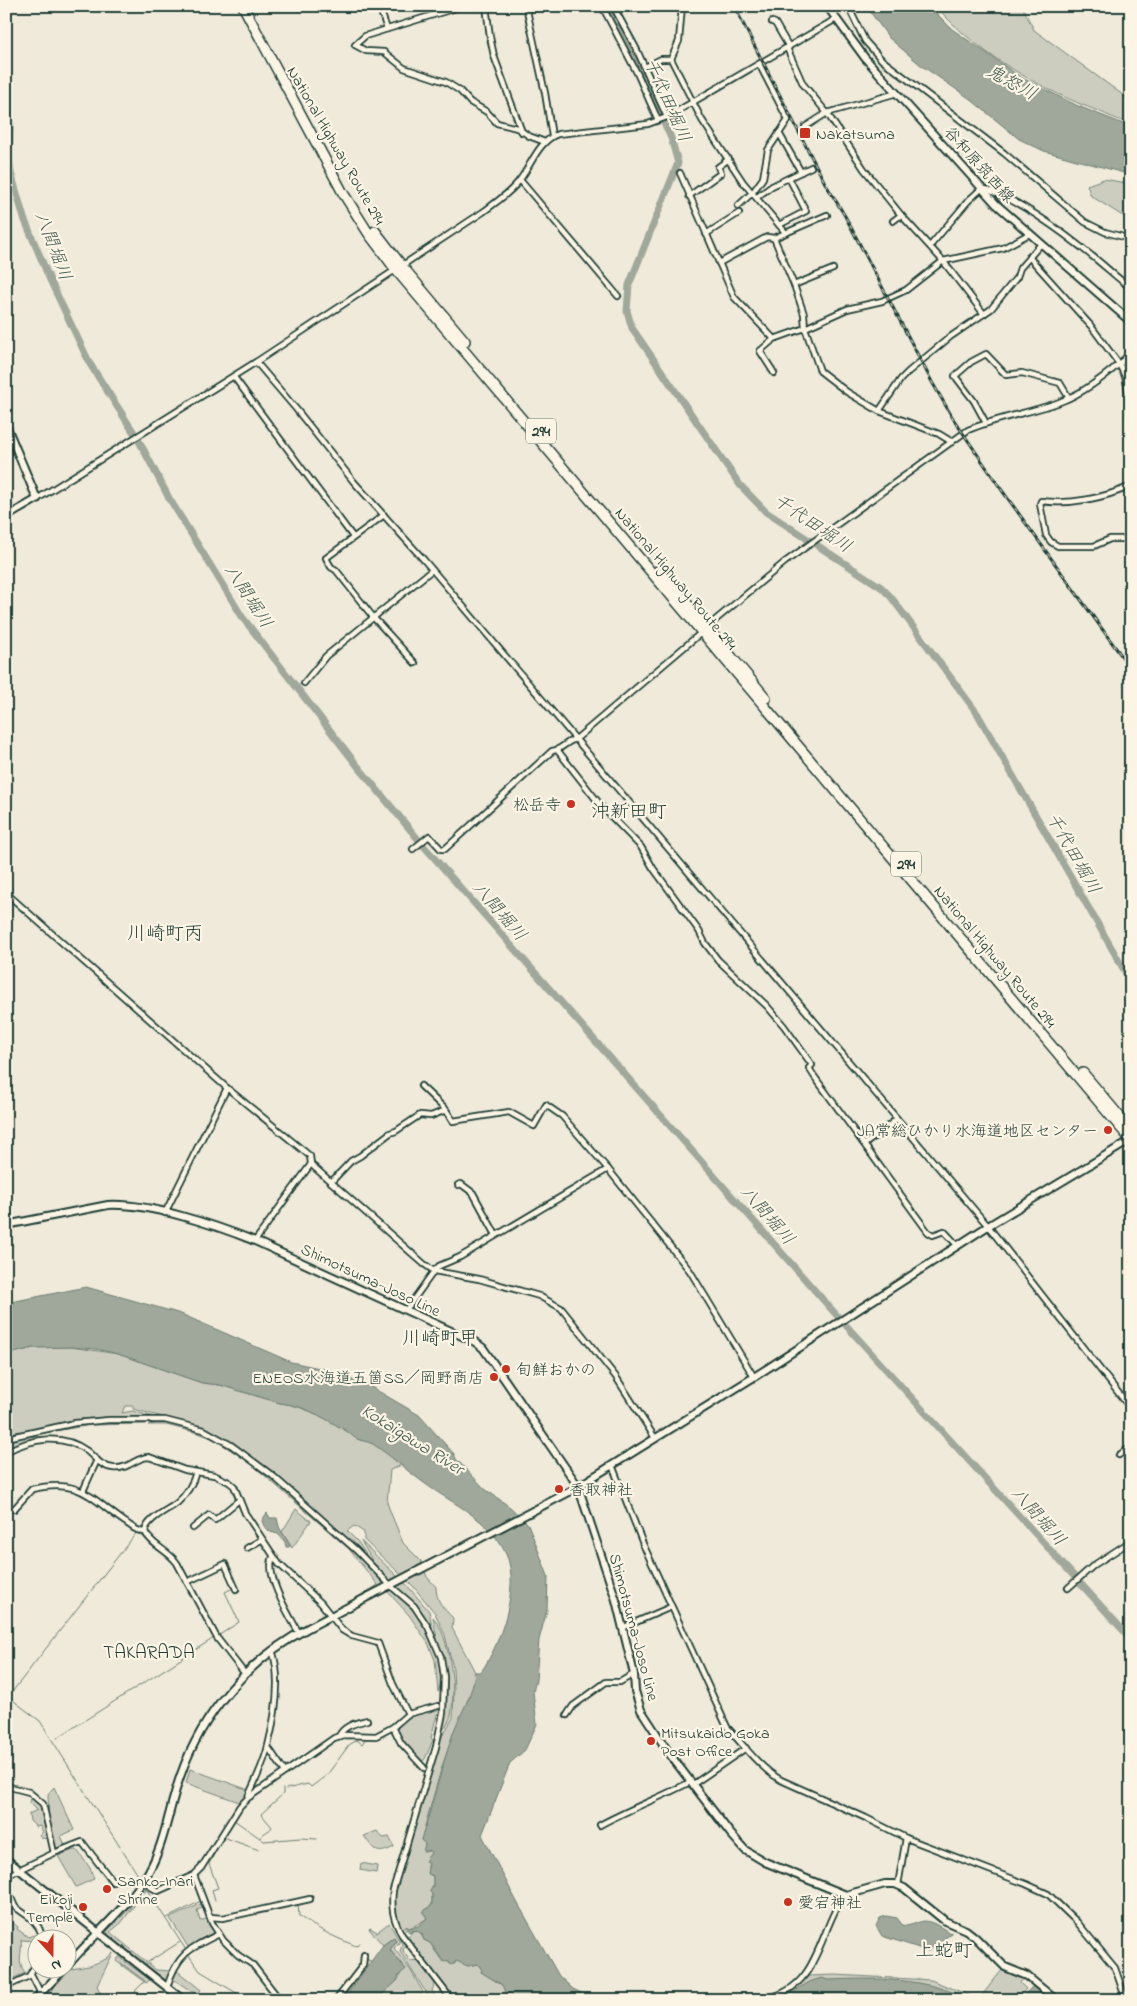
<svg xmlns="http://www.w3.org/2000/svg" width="1137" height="2006" font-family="'Indie Flower','Klee One',sans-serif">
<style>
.green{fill:#cccdbf;stroke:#76857a}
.water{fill:#9fa89a;stroke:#6c7d71}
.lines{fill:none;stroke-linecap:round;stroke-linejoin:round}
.stream{stroke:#6c7d71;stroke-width:1}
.river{stroke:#9fa89a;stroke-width:7}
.street-casing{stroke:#1f3d34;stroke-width:8}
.secondary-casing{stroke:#1f3d34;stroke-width:10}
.highway-casing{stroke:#1f3d34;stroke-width:12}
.street{stroke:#fcf5e5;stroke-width:4.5}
.secondary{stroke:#fcf5e5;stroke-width:6}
.highway{stroke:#fcf5e5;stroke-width:9}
.rail-casing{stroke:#1f3d34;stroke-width:3}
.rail{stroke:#fcf5e5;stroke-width:1;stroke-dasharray:4;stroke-linecap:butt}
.poi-dot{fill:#c8321e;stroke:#fcf5e5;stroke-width:2}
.labels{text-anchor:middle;stroke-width:4.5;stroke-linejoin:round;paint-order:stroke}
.shield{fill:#fcf5e5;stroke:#617469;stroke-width:1}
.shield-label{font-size:15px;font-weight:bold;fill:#1f3d34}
.poi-label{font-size:16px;fill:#1f3d34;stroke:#fcf5e5;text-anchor:start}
.street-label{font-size:16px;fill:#1f3d34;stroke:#fcf5e5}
.water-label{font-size:18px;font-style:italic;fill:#455d53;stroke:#fcf5e5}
.quarter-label{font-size:19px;fill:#1f3d34;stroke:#fcf5e5}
</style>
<rect width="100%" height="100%" fill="#efeada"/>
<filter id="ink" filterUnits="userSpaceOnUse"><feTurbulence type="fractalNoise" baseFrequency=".02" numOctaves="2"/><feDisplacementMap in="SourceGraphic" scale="10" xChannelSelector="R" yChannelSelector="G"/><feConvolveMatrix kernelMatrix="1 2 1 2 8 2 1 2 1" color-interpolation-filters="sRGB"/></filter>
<g filter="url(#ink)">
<g class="green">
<path d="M936 6H1022L1034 30 1131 101V122C1120 122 1108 115 1098 111 1042 90 976 53 936 6Z"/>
<path d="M1104 179 1131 184V218L1121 215 1091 196 1087 185Z"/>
<path d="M71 1347 118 1354 202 1383 220 1385 280 1403C307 1406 333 1422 355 1437 359 1441 364 1440 369 1442 381 1447 392 1458 402 1465L390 1470 387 1502 390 1511 403 1543 421 1561 427 1577 436 1587C436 1601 443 1608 453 1618L452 1628 475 1672 474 1681 468 1702 456 1727 441 1769 421 1840 425 1844 424 1852 430 1851 431 1854 426 1861 430 1864 427 1866 429 1869 428 1874 433 1876V1886L430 1892 432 1894V1905L423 1912 427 1918C418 1925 410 1927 402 1932L398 1925 393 1903 395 1892 442 1736 453 1718 454 1689 453 1668 445 1635 435 1613 413 1586 364 1540V1532L354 1526 347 1531 358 1542 371 1562 252 1458 232 1444 204 1428 133 1409V1406H125L122 1413 132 1411 159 1418 71 1422 6 1436V1355L33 1348Z"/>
<path d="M160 1421 145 1424 91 1425 31 1435 89 1423Z"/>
<path d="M164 1422 201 1431 215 1437 265 1471 356 1552 363 1561 368 1563 386 1583 351 1601 378 1585 349 1549 248 1461 212 1438 198 1433 166 1425H148Z"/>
<path d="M29 1436 44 1437 6 1448V1439Z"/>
<path d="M296 1509 311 1521 292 1548 282 1532Z"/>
<path d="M361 1541 398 1577 389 1581 373 1562Z"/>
<path d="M405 1583 429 1611 434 1635 430 1628 395 1587Z"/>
<path d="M391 1590 416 1613 424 1623 440 1658 443 1677 438 1692 435 1660 428 1643 409 1615 388 1592Z"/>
<path d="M433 1617C450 1636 456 1690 451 1715 450 1721 445 1728 441 1732L446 1687Z"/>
<path d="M443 1682 441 1713 437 1714 431 1738 433 1740 425 1759 421 1762 399 1737 395 1727C406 1719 423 1706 438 1710Z"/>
<path d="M190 1769 249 1790 246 1795 239 1802 186 1783Z"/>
<path d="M54 1787 74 1830 61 1836 65 1845 55 1849 49 1822 48 1794Z"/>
<path d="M31 1797 44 1808 48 1839 41 1838 39 1836 43 1832 40 1826 36 1827 30 1821 29 1814 37 1810 30 1803Z"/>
<path d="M377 1831 383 1838 389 1837 394 1847C376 1856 375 1851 364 1836Z"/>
<path d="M73 1850H77L90 1868 94 1879 76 1887 58 1856Z"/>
<path d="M361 1863 377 1866 376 1873 360 1870Z"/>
<path d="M144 1886 146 1890 121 1923 110 1932 156 1970 170 1971 166 1982 109 1936 107 1931 130 1908Z"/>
<path d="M203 1903 205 1907 197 1910 200 1921 209 1918 216 1934 188 1947 170 1918Z"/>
<path d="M6 1922 9 1924 12 1922 18 1927 17 1929 28 1937 40 1933 41 1938H38L37 1941 21 1940C23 1955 16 1959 25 1973L10 1980 6 1950 8 1949Z"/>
<path d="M389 1923 399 1940V1943L394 1948 411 1971 423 1992 415 2000H374L397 1981 404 1967 390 1950 396 1941 394 1937 383 1945 369 1929 370 1928 377 1932Z"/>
<path d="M414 1930 420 1932 424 1940 430 1943 437 1954 450 1964H455L456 1960 468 1966 478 1964 482 1970 481 1972 502 1985 509 2000H455L404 1934 408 1936Z"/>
<path d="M401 1935 406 1942 403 1951 410 1961 417 1960 435 1983 432 1991 438 2000H431L400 1952 402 1944 399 1936Z"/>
<path d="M113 1953 97 1986 104 2000H42L71 1969 89 1966 106 1959Z"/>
<path d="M119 1957 150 1980 146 1983 143 1981 116 1961Z"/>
<path d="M367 1959 372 1962 343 2000H337L366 1965Z"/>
<path d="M176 1970 201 1990 197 1995 176 1981 173 1980Z"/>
<path d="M1002 1970 1024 1978 1020 1983 1026 1989 1017 2000H776L790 1992 809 1976 835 1975 931 1980 979 1999Z"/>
</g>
<g class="water">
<path d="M866 6H929L952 29 1022 78 1078 106 1131 127V175L1044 151 1019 139 969 98 922 66 889 38Z"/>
<path d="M86 1287 181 1314 291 1362 324 1369 331 1374 366 1384 419 1415 454 1454 456 1459 485 1489 510 1507 528 1524 548 1576 547 1610 539 1640 536 1680 533 1692 537 1724 525 1750 510 1763 482 1835 517 1902 559 1976 573 1989 596 2000H509L502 1985 481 1972 482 1970 478 1964 468 1966 456 1961 452 1965 448 1961 444 1962 430 1943 424 1940 422 1934 416 1930 409 1932 405 1926 410 1928 418 1926 427 1918 423 1912 432 1905V1894L430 1892 433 1886V1876L427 1873 429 1863 425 1861 431 1853 428 1850 423 1852 425 1844 421 1840C433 1805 441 1768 453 1733 461 1712 473 1695 475 1672H481C500 1645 521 1586 506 1554 489 1518 454 1505 424 1483 407 1471 391 1456 373 1444 367 1441 360 1441 355 1438 351 1435 348 1431 343 1429 324 1418 303 1405 280 1403L220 1385 202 1383 118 1354 96 1349 71 1347 33 1348 6 1355V1303Z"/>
<path d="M267 1513 270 1518H277L279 1527 290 1545 289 1547H286L285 1542 278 1534C269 1532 264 1530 262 1520Z"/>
<path d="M886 1916 897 1918 903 1926C912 1926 917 1922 924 1921 934 1921 943 1930 952 1933L928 1951 882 1936 876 1926 880 1918Z"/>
<path d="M394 1937 396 1941 390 1950 406 1969 399 1975 397 1981 377 1999 343 2000 383 1945Z"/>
<path d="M822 1978 828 1980C876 1978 926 1977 970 2000H782C798 1991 803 1982 822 1978Z"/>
<path d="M1033 1986 1042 1995V2000H1025L1023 1996Z"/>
</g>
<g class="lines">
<g class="stream">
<path d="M82 1487 91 1464"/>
<path d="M40 1490 51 1488"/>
<path d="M6 1510 15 1513 24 1501"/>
<path d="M218 1636 239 1622 225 1592 233 1588 224 1567"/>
<path d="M12 1692 137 1532 161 1551"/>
<path d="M6 1695 40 1721 85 1792"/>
<path d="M57 1738 214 1638"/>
<path d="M286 1789 308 1784 311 1787 327 1775 349 1745 357 1740 362 1744 366 1738"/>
<path d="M87 1795 120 1847"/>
<path d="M234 1820 264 1841 301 1838 317 1839"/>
<path d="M260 1838C263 1832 269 1832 272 1827L261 1814 283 1794V1789"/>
<path d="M122 1850 140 1878"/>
<path d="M193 1879 199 1893"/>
<path d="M145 1887 186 1950"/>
<path d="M215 1900 212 1890 218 1888 209 1864 223 1837 259 1850"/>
<path d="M298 1903 299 1916C317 1929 336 1938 356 1946L359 1943"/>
<path d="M167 1918 201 1901"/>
<path d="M188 1954 200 1971 248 2000"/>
<path d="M148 1962 180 1942"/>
<path d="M121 1963 145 1981 136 1990 133 2000"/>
</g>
<g class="river">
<path d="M607 6 628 44 671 138 678 163 629 285 627 311 632 328 740 485 766 512 881 587 891 597 977 713 1131 982"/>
<path d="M6 103 10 124 9 158 11 173 24 218 50 280 90 364 138 439 169 498 243 618 356 764 422 844 832 1310 1131 1639"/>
</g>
<g class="street-casing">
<g id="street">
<path d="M379 6 387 29"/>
<path d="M462 6 365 36 355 45 366 51 384 52 404 68 446 82 460 91 470 102 487 112 497 123 517 128 529 136 545 142"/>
<path d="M486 6 490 37 494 56 522 132"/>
<path d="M526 6 545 93 552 136"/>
<path d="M602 6 637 73 658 120"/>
<path d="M613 6 636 48 667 117"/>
<path d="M848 6 865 41 882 60 1004 153 1085 222 1105 232 1131 239"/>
<path d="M605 11 613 7 630 6"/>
<path d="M772 22 775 23 789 47"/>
<path d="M787 48 803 84 827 113 864 169 901 215 943 261 984 314"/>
<path d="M671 59 679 41 682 6"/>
<path d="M645 67 661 59H671L702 120 743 182 785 232"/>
<path d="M805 127 827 113 897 93"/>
<path d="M779 133 801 172"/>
<path d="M680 173 734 297 774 339"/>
<path d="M520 180 618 296"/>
<path d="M689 196 721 173 718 167 729 159"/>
<path d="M757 197 772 186 811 167"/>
<path d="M738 206 753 192 763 178 768 150 788 120 759 64"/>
<path d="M893 221 901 215"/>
<path d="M779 225 806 211 789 178"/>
<path d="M706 234 739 213"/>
<path d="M774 238 794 285 804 314 805 328 820 371 847 392 879 411 939 434 952 442"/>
<path d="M930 246 968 201 982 188C1017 198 1064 233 1092 256 1105 266 1117 278 1131 288"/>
<path d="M1029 257 1091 326 1119 364 1125 376 1129 396 1131 423"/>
<path d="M719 263 767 237 774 238 827 215"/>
<path d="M794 285 833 269"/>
<path d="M256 362 296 409 354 482 424 560 988 1226 1131 1409"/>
<path d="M774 373 760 351 774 339 805 328 847 309 882 301 906 290 943 261 1003 248 1029 234"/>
<path d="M234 377 353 537"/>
<path d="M879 411 901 379 908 372 950 337 991 309 1017 277 1020 268 1041 244"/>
<path d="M986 423 974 401 955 376 971 362 986 354 1006 375 1022 373 1060 383 1069 398"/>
<path d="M1131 486C1104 498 1071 505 1041 501L1040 504 1046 535 1051 542 1058 546H1094L1110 539H1131"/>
<path d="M37 499 256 362 483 212C496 202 509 194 519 181 531 166 538 141 558 134L648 124 667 117 836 19"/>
<path d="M384 515 326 558 331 567 336 570 373 617 415 663"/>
<path d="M707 627 785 562 968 430C997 418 1028 413 1057 403 1085 393 1110 373 1131 353"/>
<path d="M304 683 326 656 432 570"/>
<path d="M558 751 602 807 641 847 653 868 699 931 705 943 718 960 767 1006 784 1026 812 1065 809 1068 814 1076 928 1232 933 1235 944 1231 958 1246"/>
<path d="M413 849 429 836 441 849H445L552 751C562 750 566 741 576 739L702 632"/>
<path d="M6 893 227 1088 310 1156 311 1164 314 1167 424 1264 434 1271 479 1279 539 1296 561 1308 616 1377 655 1438"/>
<path d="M421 1086 446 1110"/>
<path d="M865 1144 897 1119"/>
<path d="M331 1182 351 1161 360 1156 390 1133 396 1131 420 1115 431 1116 446 1110 453 1121 509 1112 534 1126 546 1105 562 1116 608 1169 690 1271 754 1377"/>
<path d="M458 1185 461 1184 473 1193 496 1235"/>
<path d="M165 1213 227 1088"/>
<path d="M255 1241 311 1164"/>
<path d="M406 1310 434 1271 439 1266 460 1257 608 1169"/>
<path d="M6 1438 75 1423 109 1420H165L204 1430 231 1445 273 1476 356 1550 392 1587 414 1606 428 1627 441 1657 444 1677 443 1713 436 1747 393 1890C391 1907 393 1920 402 1935L452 2000"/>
<path d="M6 1452C31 1438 63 1433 87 1451 95 1458 102 1467 113 1468 128 1470 136 1457 149 1457L185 1470 214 1475 229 1482 234 1486 245 1513 279 1564 321 1603 342 1630 352 1636 378 1643 393 1684 408 1714"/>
<path d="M1119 1455 1131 1447"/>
<path d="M612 1465 643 1544 727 1727C743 1745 760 1768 781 1780L866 1818 906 1838 1026 1884 1048 1894 1077 1922 1115 1968 1126 2000"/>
<path d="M83 1491 97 1460"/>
<path d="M6 1507 14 1509 32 1489C80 1478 89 1497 125 1522 131 1526 137 1532 145 1532 152 1546 168 1550 177 1563L217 1638 245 1674"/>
<path d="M193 1528 209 1515 215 1520 239 1500"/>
<path d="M145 1532C146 1519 168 1510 177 1503 186 1495 193 1483 196 1472"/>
<path d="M247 1548 261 1540"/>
<path d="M273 1557C264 1575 290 1617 299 1633"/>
<path d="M187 1582 225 1564 236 1589"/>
<path d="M1068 1588 1094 1565 1131 1541"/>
<path d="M622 1628 671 1607"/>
<path d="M567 1715 573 1706 606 1682H620L634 1674"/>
<path d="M393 1727 401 1743 424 1768"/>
<path d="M339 1736C344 1725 357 1723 367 1720"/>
<path d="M268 1747 285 1772"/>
<path d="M692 1785 746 1748"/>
<path d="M6 1786 29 1792 43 1804 54 1853"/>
<path d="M248 1797C255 1781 264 1764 268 1746 275 1718 282 1678 272 1650"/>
<path d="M600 1825C629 1809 660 1798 690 1782"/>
<path d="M194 1875 212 1923 223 1940 238 1955 253 1965 280 2000"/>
<path d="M6 1876 54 1853 82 1842 113 1882"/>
<path d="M144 1879 151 1887 158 1891 194 1875 201 1868 240 1806 248 1798 334 1738 343 1735 376 1736 393 1727 408 1714 438 1706"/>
<path d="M898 1885 906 1838"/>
<path d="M6 1886 15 1907 32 1919 39 1928 43 1938"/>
<path d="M210 1917 223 1918 310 1899"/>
<path d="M31 1974 41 1994"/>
<path d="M6 1987 29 1976 38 1960"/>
<path d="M167 1987C177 1954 190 1948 219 1934"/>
<path d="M767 1998C812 1990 818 1945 835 1911 837 1905 842 1900 846 1895"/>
<path d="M336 2000 363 1965 364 1955"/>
</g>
</g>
<g class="secondary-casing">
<g id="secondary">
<path d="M827 6 865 58 996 204 1131 322"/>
<path d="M6 425 37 499 6 517"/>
<path d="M6 1225 108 1205C150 1203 215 1225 255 1241L475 1342 483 1348 578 1486 616 1600 634 1674 635 1691 641 1710 671 1756 730 1833 745 1850 765 1862 846 1895 885 1884H895L904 1888 945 1921 966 1930 975 1937 1005 1967 1027 1976 1056 2000"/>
<path d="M6 1859 183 2000"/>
<path d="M68 1965C95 1933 128 1908 149 1871 165 1842 169 1808 180 1777 202 1713 248 1660 308 1628L569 1492 754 1377 988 1226 1131 1140"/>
<path d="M34 2000 65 1968"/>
</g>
</g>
<g class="highway-casing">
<g id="highway">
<path d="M243 6 343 193 369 234 396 270 1131 1140"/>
<path d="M375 231 402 266 465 341"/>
<path d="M659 570 766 698"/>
<path d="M1083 1073 1131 1130"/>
</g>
</g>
<use href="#street" class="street"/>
<use href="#secondary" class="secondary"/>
<use href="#highway" class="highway"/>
<g class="rail-casing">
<path id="rail" d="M734 6 825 183 845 216 932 382 954 420 1001 489 1131 669"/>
</g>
<use href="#rail" class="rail"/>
</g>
</g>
<g class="poi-dot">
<rect x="799" y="127" width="12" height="12" rx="2.5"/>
<circle cx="571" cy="804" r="5"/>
<circle cx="1108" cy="1130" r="5"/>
<circle cx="506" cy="1369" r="5"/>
<circle cx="494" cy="1377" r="5"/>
<circle cx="559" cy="1489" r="5"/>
<circle cx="651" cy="1741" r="5"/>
<circle cx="107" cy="1889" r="5"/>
<circle cx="788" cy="1902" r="5"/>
<circle cx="83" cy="1907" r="5"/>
</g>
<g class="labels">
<g class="shield">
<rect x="526" y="418.5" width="30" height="25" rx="4"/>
<rect x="891" y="851.5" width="30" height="25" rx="4"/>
</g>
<g class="shield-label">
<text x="541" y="436">294</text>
<text x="906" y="869">294</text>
</g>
<g class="poi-label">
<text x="816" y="139">Nakatsuma</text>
<text x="561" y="810" text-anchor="end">松岳寺</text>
<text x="1098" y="1136" text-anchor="end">JA常総ひかり水海道地区センター</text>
<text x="516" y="1375">旬鮮おかの</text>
<text x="484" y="1383" text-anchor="end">ENEOS水海道五箇SS／岡野商店</text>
<text x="569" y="1495">香取神社</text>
<text x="661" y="1738">Mitsukaido Goka<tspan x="661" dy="18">Post Office</tspan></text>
<text x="117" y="1886">Sanko-Inari<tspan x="117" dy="18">Shrine</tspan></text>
<text x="73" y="1904" text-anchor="end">Eikoji<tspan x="73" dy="18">Temple</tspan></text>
<text x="798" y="1908">愛宕神社</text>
</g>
<g class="street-label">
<text transform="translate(337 145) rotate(60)" y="6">National Highway Route 294</text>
<text transform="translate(980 164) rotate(48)" y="6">谷和原筑西線</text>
<text transform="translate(677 578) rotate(50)" y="6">National Highway Route 294</text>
<text transform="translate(996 956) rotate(50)" y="6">National Highway Route 294</text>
<text transform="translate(371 1279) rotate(25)" y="6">Shimotsuma-Joso Line</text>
<text transform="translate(635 1627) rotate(75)" y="6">Shimotsuma-Joso Line</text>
</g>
<g class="water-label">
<text transform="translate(1012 82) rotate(29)" y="6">鬼怒川</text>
<text transform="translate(668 100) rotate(66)" y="6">千代田堀川</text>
<text transform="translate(54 246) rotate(69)" y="6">八間堀川</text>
<text transform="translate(813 523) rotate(34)" y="6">千代田堀川</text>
<text transform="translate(249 596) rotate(57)" y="6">八間堀川</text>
<text transform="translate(1074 853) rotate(60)" y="6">千代田堀川</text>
<text transform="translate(500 911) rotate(49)" y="6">八間堀川</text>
<text transform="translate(768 1215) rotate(49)" y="6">八間堀川</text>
<text transform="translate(413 1439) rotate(32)" y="6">Kokaigawa River</text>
<text transform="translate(1039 1516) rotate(48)" y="6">八間堀川</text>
</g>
<g class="quarter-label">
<text x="629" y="817">沖新田町</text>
<text x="165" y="939">川崎町丙</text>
<text x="440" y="1344">川崎町甲</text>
<text x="149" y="1658">TAKARADA</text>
<text x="944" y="1956">上蛇町</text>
</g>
</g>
<rect width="1137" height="2006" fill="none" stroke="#fcf5e5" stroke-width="25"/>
<rect x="12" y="12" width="1112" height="1981" fill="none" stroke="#1f3d34" stroke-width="2" filter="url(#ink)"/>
<g transform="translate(52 1954) rotate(159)"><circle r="24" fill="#fcf5e5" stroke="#a4ab9e"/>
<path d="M0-4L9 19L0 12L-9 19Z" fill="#c8321e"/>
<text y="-8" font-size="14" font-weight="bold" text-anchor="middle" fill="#1f3d34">N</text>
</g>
</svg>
